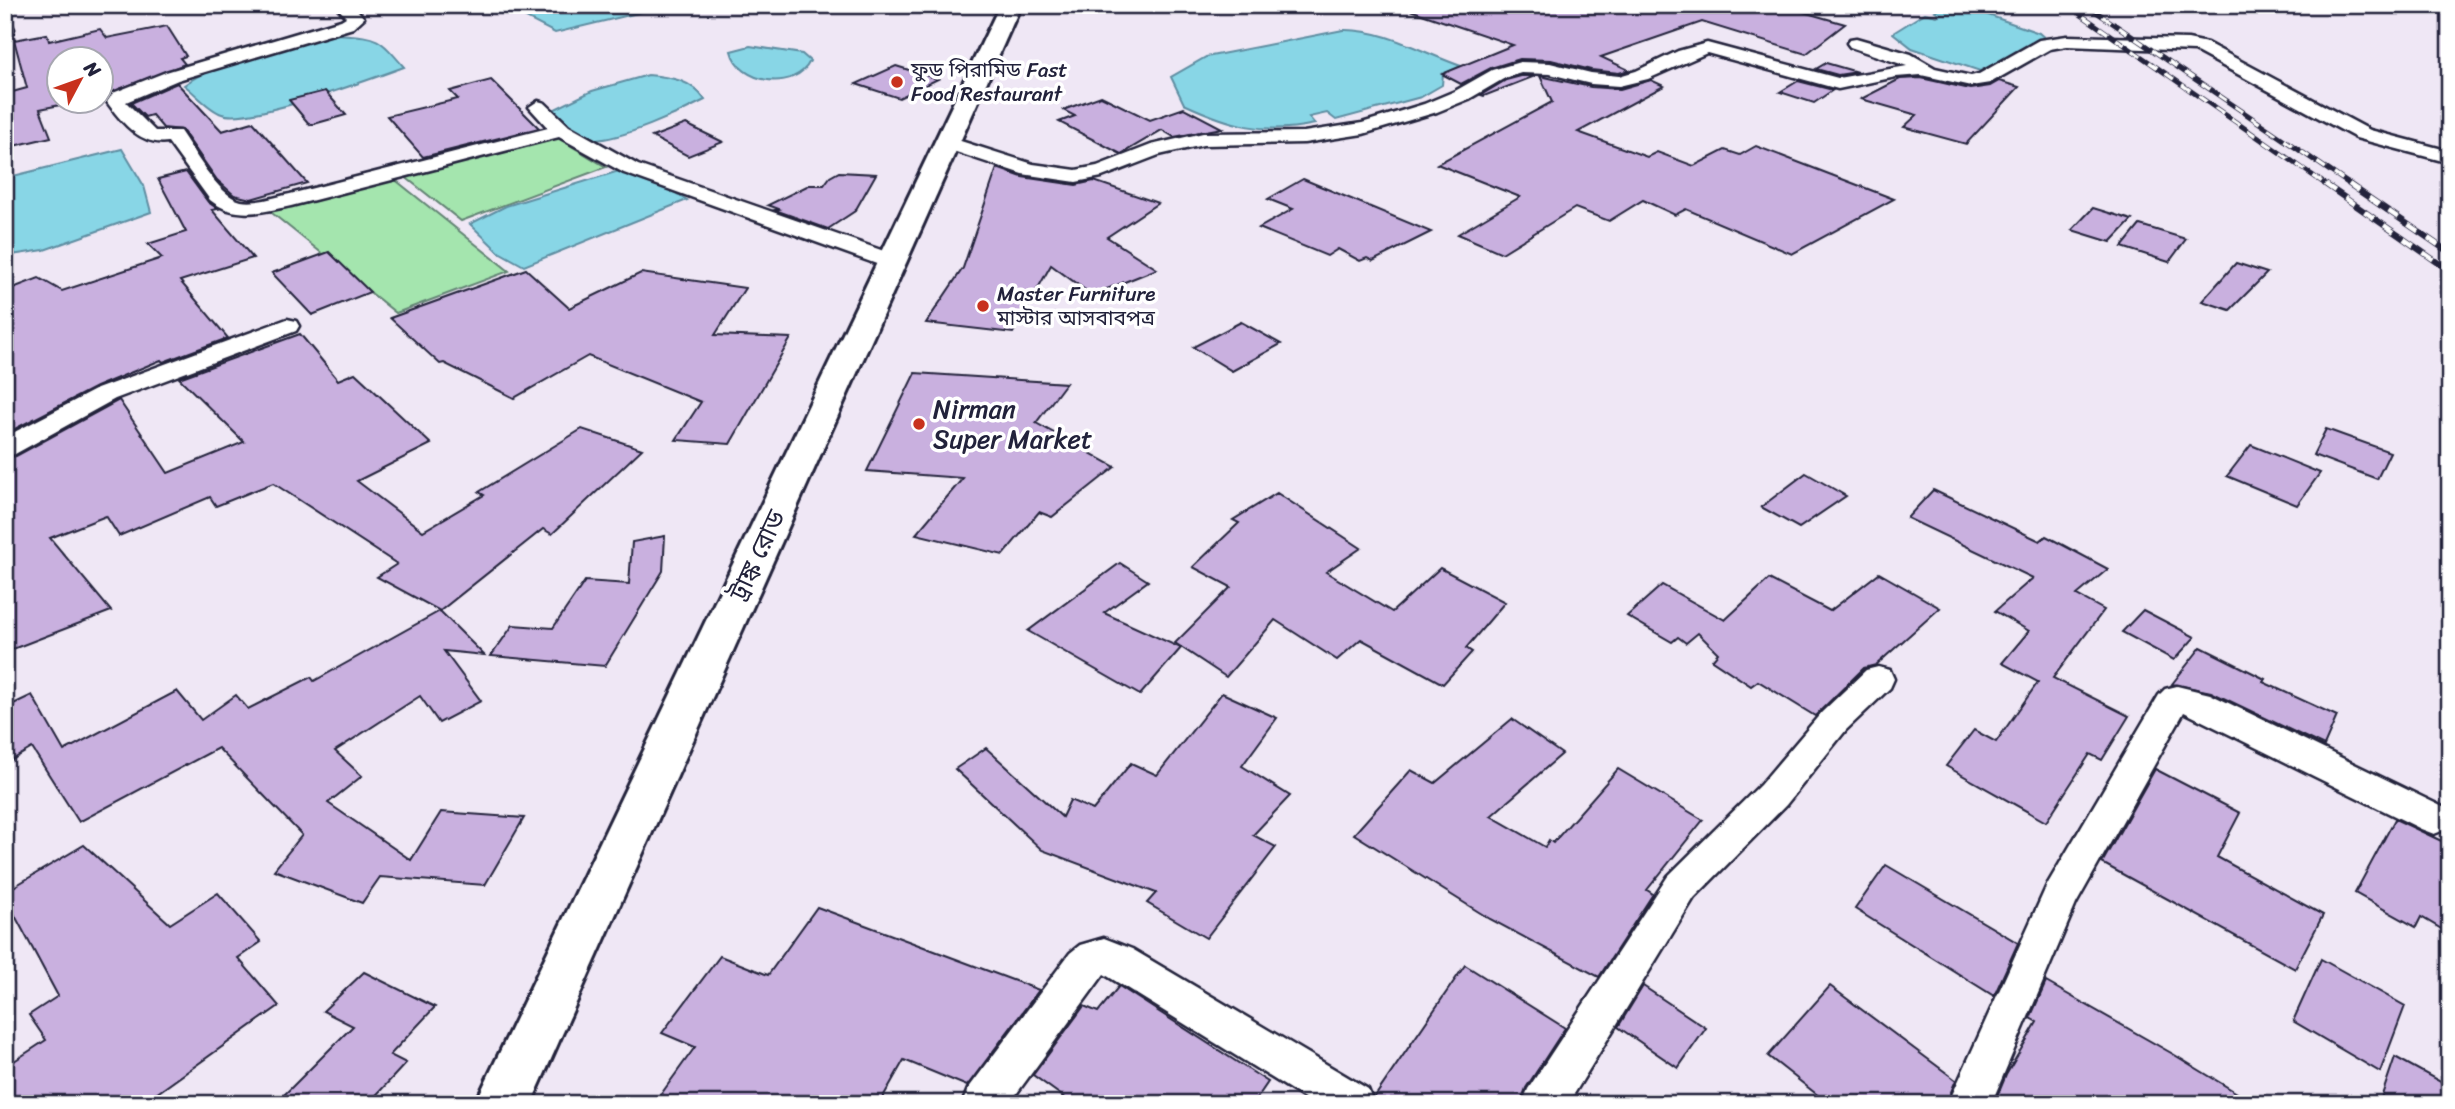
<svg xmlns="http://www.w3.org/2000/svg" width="2455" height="1109" font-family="Sriracha,'Noto Sans Bengali',sans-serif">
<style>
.green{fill:#a4e5ae;stroke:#638474;stroke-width:2}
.water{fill:#88d6e6;stroke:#5f8ea2;stroke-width:2}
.building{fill:#c9b0df;stroke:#22223b;stroke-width:2}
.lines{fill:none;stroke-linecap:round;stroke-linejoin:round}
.minor-casing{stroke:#22223b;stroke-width:5}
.secondary-casing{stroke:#22223b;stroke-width:6}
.minor{fill:#fff;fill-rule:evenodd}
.secondary{fill:#fff;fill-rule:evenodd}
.rail-far1-casing{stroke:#22223b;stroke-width:5}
.rail-casing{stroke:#22223b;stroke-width:6}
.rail-far1{stroke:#fff;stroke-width:3.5;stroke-dasharray:10;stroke-linecap:butt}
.rail{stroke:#fff;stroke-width:4.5;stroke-dasharray:12;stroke-linecap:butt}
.poi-dot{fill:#c8321e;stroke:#fff;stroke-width:2.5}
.labels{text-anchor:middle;stroke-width:7;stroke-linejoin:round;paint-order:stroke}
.far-poi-label{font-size:21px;fill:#22223b;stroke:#fff;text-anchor:start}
.poi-label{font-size:26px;fill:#22223b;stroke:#fff;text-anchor:start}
.street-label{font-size:26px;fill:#22223b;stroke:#fff}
</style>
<rect width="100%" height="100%" fill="#efe7f5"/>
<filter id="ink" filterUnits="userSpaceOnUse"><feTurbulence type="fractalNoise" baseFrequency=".0143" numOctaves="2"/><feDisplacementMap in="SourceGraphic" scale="14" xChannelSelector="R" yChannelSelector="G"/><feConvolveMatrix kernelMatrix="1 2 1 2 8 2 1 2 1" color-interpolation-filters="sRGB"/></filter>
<g filter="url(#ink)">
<g class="green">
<path d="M558 138 606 167 461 221 404 176Z"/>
<path d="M393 178 509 271 396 313 267 209Z"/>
</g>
<g class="water">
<path d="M553 5H671L555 33 526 18 552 9Z"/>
<path d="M1942 6 1977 11 2039 33 2047 40 1980 71 1912 48 1893 33 1925 13 1937 16 1940 14 1935 11Z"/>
<path d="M1343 30C1384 29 1423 53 1461 66L1443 74 1442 85 1421 97 1336 120 1327 113 1309 117 1315 124C1263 135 1232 126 1184 104L1171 77 1206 57Z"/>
<path d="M336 34C377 37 377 35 404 67 374 78 248 124 222 114 209 110 195 93 184 85 224 57 288 41 336 34Z"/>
<path d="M750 46 802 54 810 61C795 92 739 84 731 51Z"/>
<path d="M648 75C671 77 692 80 705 100 680 113 621 140 593 140 578 140 557 124 553 110L592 91Z"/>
<path d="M122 149 144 186 151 212 44 250 5 256V178Z"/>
<path d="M622 170 665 187 687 200 524 266 499 252 470 224 506 206Z"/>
</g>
<g class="building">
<path d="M1411 5H1779L1845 24 1806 54 1702 22 1601 57 1629 70 1619 73 1591 70 1551 60 1520 59 1491 68 1461 84 1442 74 1513 45 1410 10Z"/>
<path d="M167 26 186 56 180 58 185 64 102 96V60H60V102H75L40 109 51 137 5 148V94L27 88 14 40 47 34 49 41 100 29 107 38Z"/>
<path d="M1826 63 1857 72 1838 75 1816 69Z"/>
<path d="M896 66 938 79 899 98 856 84Z"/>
<path d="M1521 76H1535L1484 96 1481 95 1506 80Z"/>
<path d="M1540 76 1591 87 1620 89 1651 80 1664 86 1578 132 1647 157 1657 152 1694 166 1725 150 1740 155 1756 146 1894 199 1792 254 1686 209 1675 215 1643 200 1609 221 1575 208 1502 253 1458 234 1520 197 1437 164 1552 102Z"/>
<path d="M1921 78 1970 89 1990 86 1999 81 2019 87 1966 144 1904 127 1917 115 1861 99 1900 79Z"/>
<path d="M491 80 539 128 423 157 387 116 458 99 450 91Z"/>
<path d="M1798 81 1833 90 1814 103 1780 92Z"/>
<path d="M177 83 222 131 253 122 307 183 251 199 234 195 217 180 182 130 163 128 152 115 145 117 131 103Z"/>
<path d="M325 91 346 115 310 125 289 100Z"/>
<path d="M1101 96 1150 120 1184 108 1222 128 1174 137 1162 130 1121 154 1059 122 1075 116 1063 110Z"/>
<path d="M686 124 723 142 688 156 652 137Z"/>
<path d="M997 168 1022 177 1076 185 1094 181 1158 203 1107 237 1157 269 1092 295 1051 265 1013 333 926 323 963 268Z"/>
<path d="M186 172 208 202 218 209 212 210 253 258 180 281 228 338 163 362 161 360 96 387 5 434V291L39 278 62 291 162 258 148 244 186 232 158 179Z"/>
<path d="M839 172 876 174 855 211 828 229 775 210 779 209 768 205 809 185H824L830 177Z"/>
<path d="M1303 179 1431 232 1373 261 1367 258 1360 261 1338 249 1327 256 1259 228 1293 209 1268 199Z"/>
<path d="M2093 208 2132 220 2111 242 2072 230Z"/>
<path d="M2140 225 2186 239 2169 262 2122 247Z"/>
<path d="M329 252 370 292 312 315 272 273Z"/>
<path d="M2236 263 2267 273 2230 310 2202 301Z"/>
<path d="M526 269 569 308 641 273 745 288 715 335 791 338 730 444 676 440 701 402 588 356 514 398 444 363 440 364 390 318Z"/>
<path d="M1241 322 1281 344 1232 371 1193 347Z"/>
<path d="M300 334 338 380 355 373 431 444 357 481 423 531 484 495 479 492 582 429 642 449 552 534 543 529 440 611 377 577 397 564 273 483 216 506 210 497 119 536 106 516 50 538 111 611 5 652V458L16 456 119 400 168 473 244 442 179 378Z"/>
<path d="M915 373 1066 383 1036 423 1115 467 1052 517 1039 512 1003 555 916 534 963 478 867 471Z"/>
<path d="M2326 429 2390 452 2377 479 2313 455Z"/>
<path d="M2251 445 2320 473 2297 505 2227 476Z"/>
<path d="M1806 473 1846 496 1799 528 1761 507Z"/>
<path d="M1933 490 2040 541 2046 536 2108 569 2077 595 2104 610 2053 678 2129 716 2102 760 2090 754 2046 822 1946 766 1974 730 1996 742 2038 682 2002 663 2029 631 1995 611 2033 578 1907 518Z"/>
<path d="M1277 493 1361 548 1326 572 1392 612 1440 568 1505 602 1466 648 1472 652 1443 684 1361 639 1337 660 1275 620 1226 677 1175 643 1231 587 1193 567 1239 523 1233 520Z"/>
<path d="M665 536 663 571 605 666 491 656 513 625 553 628 585 581 629 584 632 542Z"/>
<path d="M1120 563 1148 581 1104 613 1181 648 1140 695 1028 631Z"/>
<path d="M1879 573 1940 608 1876 665 1864 668 1815 716 1758 681 1751 686 1712 660 1718 653 1698 633 1686 643 1678 637 1672 642 1627 616 1662 585 1725 620 1769 579 1830 611Z"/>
<path d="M2143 610 2195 637 2174 660 2122 632Z"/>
<path d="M440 611 484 655 444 651 481 701 439 723 420 696 335 751 362 776 328 803 411 860 441 812 524 818 485 885 380 877 362 903 274 870 302 835 218 748 79 822 32 748 5 764V708L32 695 64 751 177 691 201 720 236 695 248 709 311 677 314 681Z"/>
<path d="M2201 647 2265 679 2263 682 2337 716 2324 746 2211 692 2172 684Z"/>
<path d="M1222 693 1277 718 1242 766 1290 796 1253 835 1276 847 1206 938 1147 903 1156 893 1042 850 955 769 986 748 1062 817 1070 800 1093 810 1131 763 1157 775Z"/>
<path d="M1512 719 1562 754 1491 816 1545 847 1549 840 1553 843 1618 769 1703 820 1647 890 1653 894 1599 977 1490 919 1354 834 1411 770 1435 783Z"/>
<path d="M2155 769 2240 813 2217 857 2323 915 2295 969 2102 863Z"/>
<path d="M2395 819 2450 845V934L2421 917 2416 927 2355 893Z"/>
<path d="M84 845 170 924 218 893 261 942 238 958 279 1006 142 1104H5V1067L46 1040 29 1015 58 996 5 897V892Z"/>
<path d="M1886 865 2018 943 1994 996 1855 909Z"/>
<path d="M817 907 1039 990 967 1086 904 1060 879 1104H654L695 1047 662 1033 720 956 768 975Z"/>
<path d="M2321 959 2405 1006 2380 1072 2293 1021Z"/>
<path d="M1465 965 1565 1028 1526 1088 1520 1104H1376L1374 1098Z"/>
<path d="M364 972 435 1007 390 1055 406 1063 368 1104H275L353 1026 323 1011Z"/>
<path d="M2046 982 2173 1054 2255 1104H1994L2006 1075 2037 1022 2030 1018Z"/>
<path d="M1119 986 1268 1082 1253 1104H1073L1033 1075 1084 1006 1098 1012Z"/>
<path d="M1643 986 1706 1028 1678 1068 1618 1027Z"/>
<path d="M1830 986 1956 1080 1946 1104H1829L1768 1056Z"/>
<path d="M2395 1057 2450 1087V1104H2379Z"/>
</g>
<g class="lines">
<g class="minor-casing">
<g id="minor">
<path d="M335 5H353L364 18 353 28 178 80 126 102 155 131H180C193 149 218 196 241 201 256 204 275 197 290 194L548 128 529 107 538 101 545 103 569 126 638 165 901 257 904 262 901 267H885L624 173 559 137 291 206C262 212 235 220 210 200L168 142C141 146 122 123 107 102L113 93 166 72 341 20 346 17Z"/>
<path d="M5 24 12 25 14 29 12 33 5 34Z"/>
<path d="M2067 36 2188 39 2207 43 2370 130 2450 151V163L2356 138 2195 51 2067 46 2050 49 1990 83 1971 86 1921 75 1896 77 1838 89 1707 53 1648 79 1619 86 1591 84 1550 74 1521 73 1505 78 1469 99 1437 112 1363 134 1304 143 1203 145 1159 155 1102 177 1076 182 1022 174 941 147 938 143 941 139 948 137 1033 164 1076 170 1097 166 1151 145 1203 133 1304 132 1362 123 1424 104 1455 91 1492 70 1520 62 1550 63 1591 73 1619 76 1636 71 1678 51 1707 43 1838 78 1907 66 1850 47 1847 43 1850 39 1856 38 1911 54 1935 68 1971 76 1979 74 2039 40Z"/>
<path d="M287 319 296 321 299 326 296 331 115 399 15 454 5 456V437L97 389Z"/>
<path d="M1878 667 1890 670 1894 679 1890 688 1846 730 1786 805 1694 898 1568 1104H1522L1528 1089 1668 876 1760 785 1822 712 1866 670Z"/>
<path d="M2177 686 2210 694 2447 809 2450 814 2447 829 2434 834 2421 829 2184 712 2076 904 1991 1104H1948L2047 885 2159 695 2165 689Z"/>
<path d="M1104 938 1132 949 1368 1089 1374 1104H1314L1104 974 1009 1104H962L968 1089 1070 953 1080 945Z"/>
</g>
</g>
<g class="secondary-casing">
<path id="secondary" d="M1000 5H1021L531 1104H475Z"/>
</g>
<use href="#minor" class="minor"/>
<use href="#secondary" class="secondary"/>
<g class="rail-far1-casing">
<g id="rail-far1">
<path d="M2067 5 2328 186"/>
<path d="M2086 5 2352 186"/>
</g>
</g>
<g class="rail-casing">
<g id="rail">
<path d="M2325 184 2450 271"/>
<path d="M2349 184 2450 253"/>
</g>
</g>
<use href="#rail-far1" class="rail-far1"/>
<use href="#rail" class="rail"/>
</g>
</g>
<g class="poi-dot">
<circle cx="897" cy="82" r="7"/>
<circle cx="983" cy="306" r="7"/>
<circle cx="919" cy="424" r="7"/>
</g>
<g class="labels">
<g class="far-poi-label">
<text x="911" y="77">ফুড পিরামিড Fast<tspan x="911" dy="24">Food Restaurant</tspan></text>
<text x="997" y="301">Master Furniture<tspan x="997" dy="24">মাস্টার আসবাবপত্র</tspan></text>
</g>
<g class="poi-label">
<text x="933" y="418">Nirman<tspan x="933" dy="30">Super Market</tspan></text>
</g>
<g class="street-label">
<text transform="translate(757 555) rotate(-65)" y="9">ট্রাঙ্ক রোড</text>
</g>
</g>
<rect width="2455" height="1109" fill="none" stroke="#fff" stroke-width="28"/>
<rect x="14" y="14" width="2427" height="1081" fill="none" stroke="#22223b" stroke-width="2.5" filter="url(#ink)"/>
<g transform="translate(80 80) rotate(49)"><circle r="33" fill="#ffffff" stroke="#a7a7b1" stroke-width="2"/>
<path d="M0-5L12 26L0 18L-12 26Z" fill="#c8321e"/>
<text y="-10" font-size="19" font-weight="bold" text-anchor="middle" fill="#22223b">N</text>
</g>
</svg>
